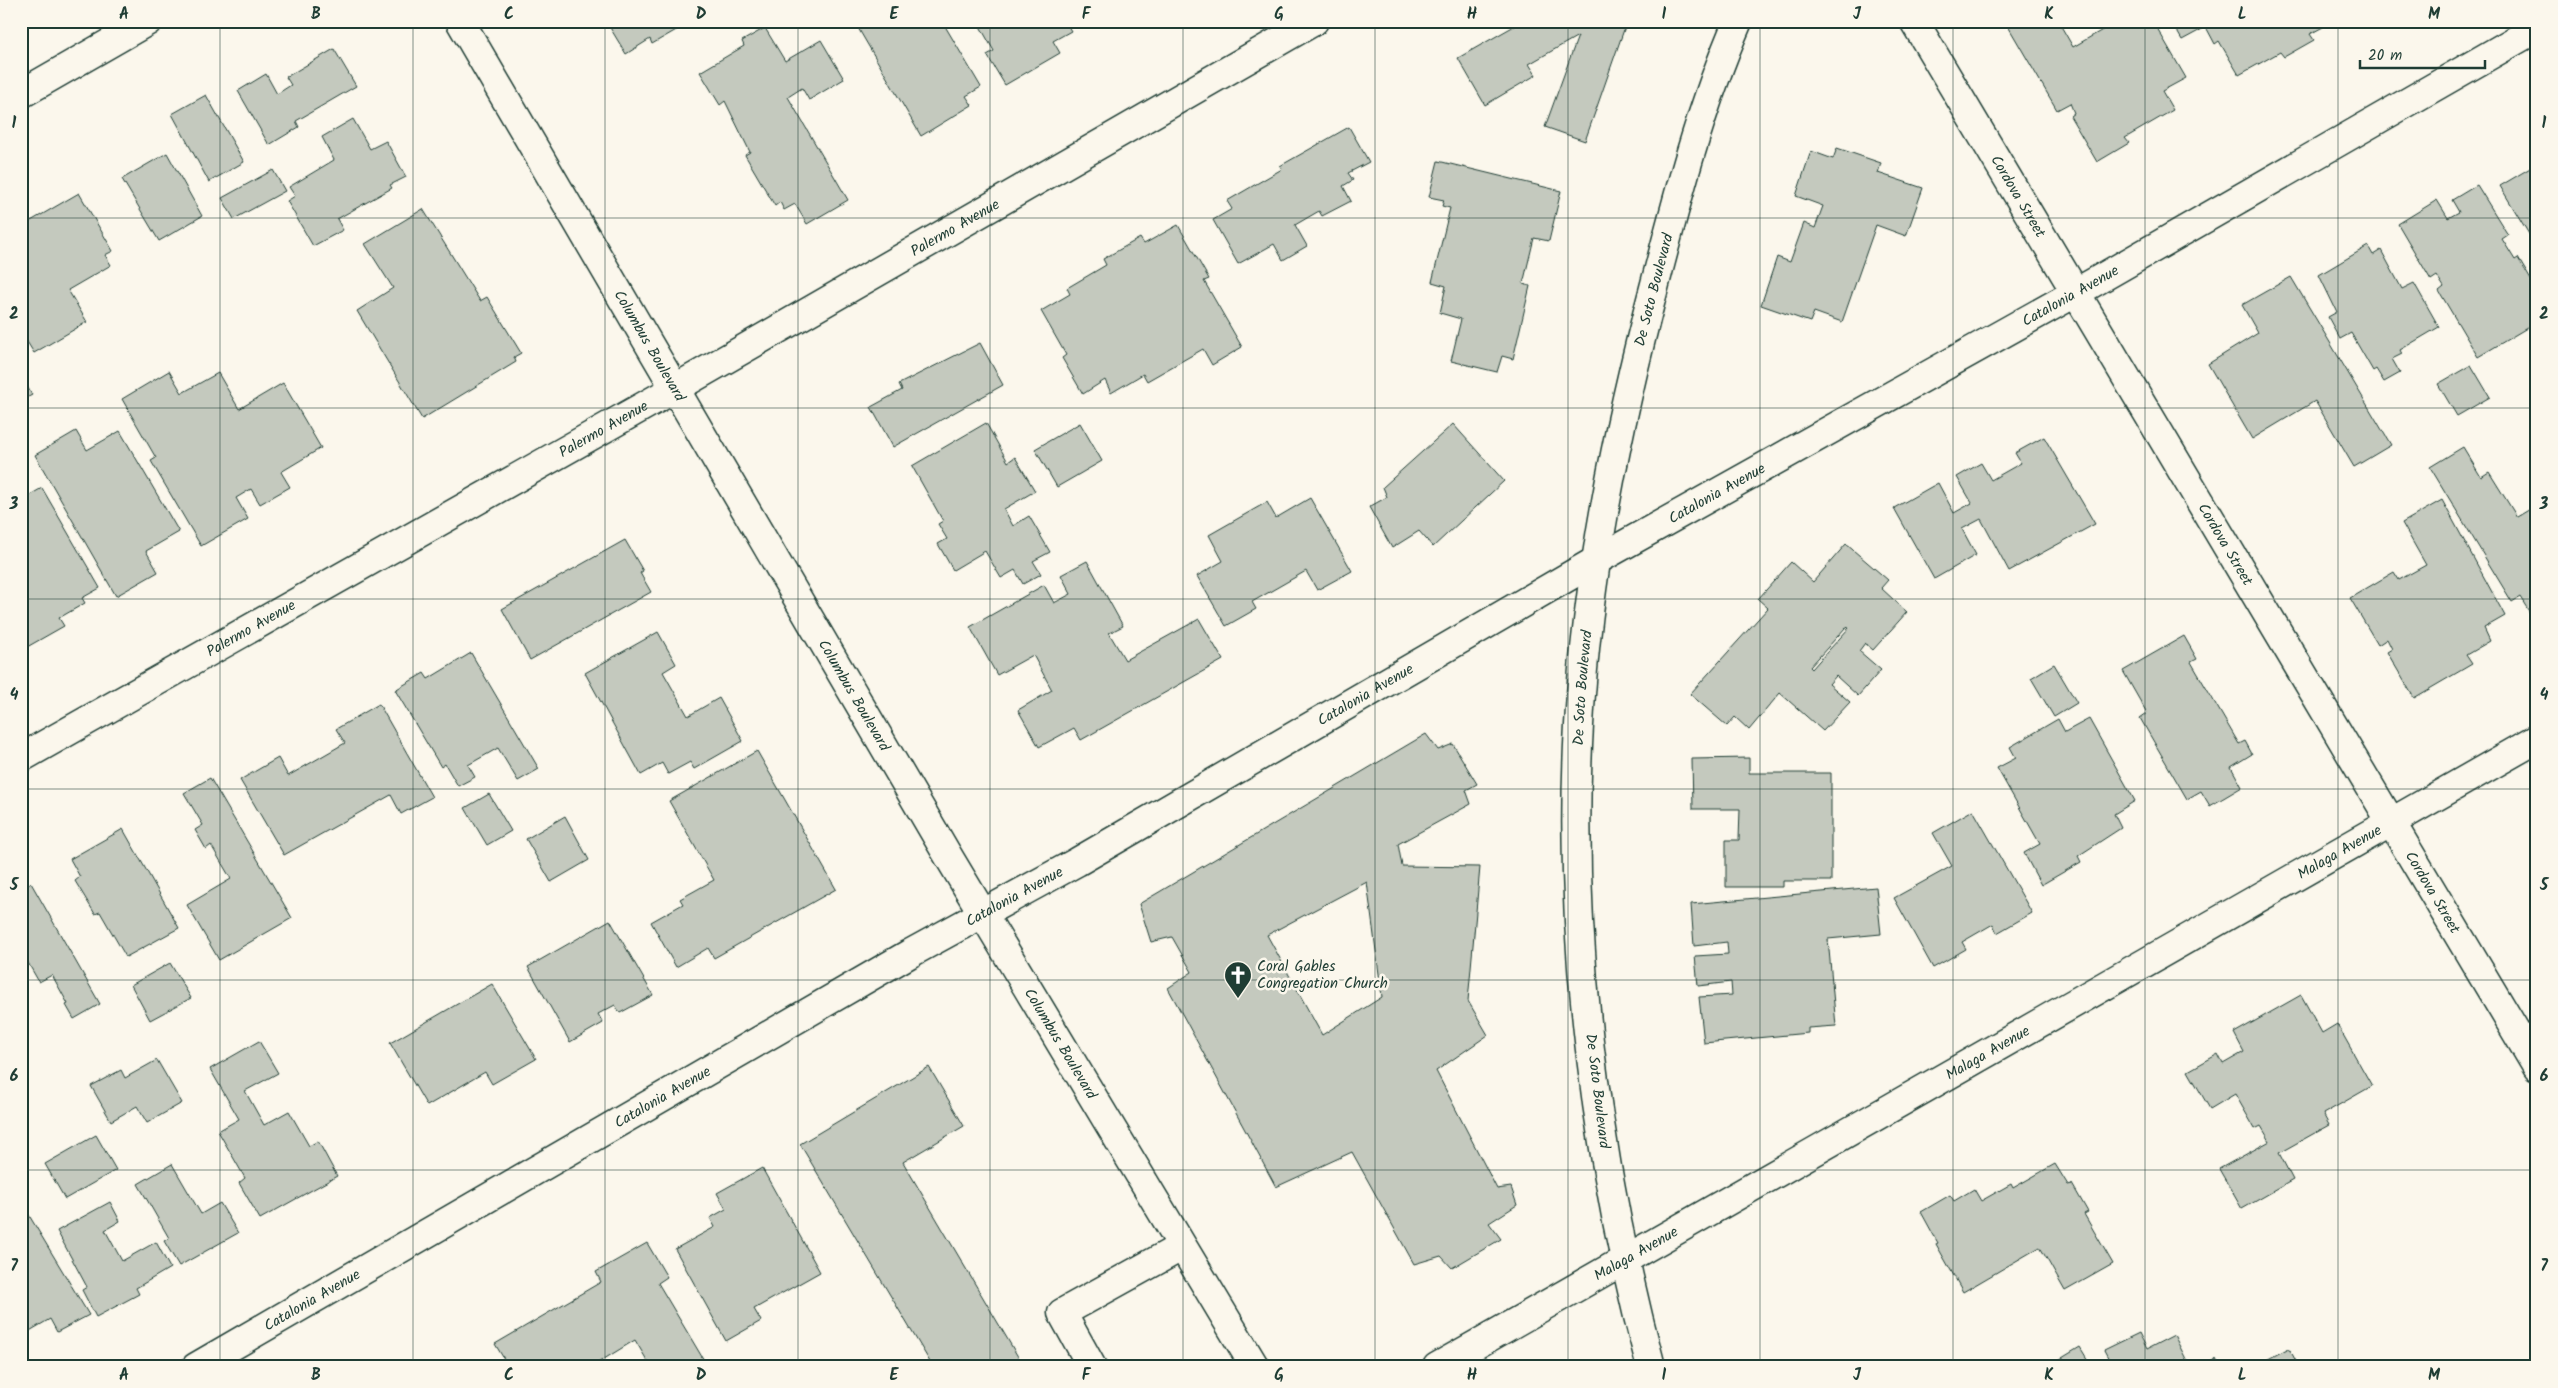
<svg xmlns="http://www.w3.org/2000/svg" width="2558" height="1388" font-family="Kalam,sans-serif">
<style>
.building{fill:#c4c9be;stroke:#1f3d34;fill-rule:evenodd}
.lines{fill:none;stroke-linecap:round;stroke-linejoin:round}
.minor-casing{stroke:#1f3d34;stroke-width:31}
.minor{stroke:#fbf7ec;stroke-width:28}
.grid{fill:none;stroke:#1f3d34;stroke-width:1;stroke-opacity:0.55}
.labels{text-anchor:middle;stroke-width:5;stroke-linejoin:round;paint-order:stroke}
.street-label{font-size:15px;fill:#1f3d34;stroke:#fbf7ec}
.poi-label{font-size:15px;fill:#1f3d34;stroke:#fbf7ec;text-anchor:start}
.neatline{fill:none;stroke:#1f3d34;stroke-width:2}
.grid-label{font-size:16px;text-anchor:middle;font-weight:bold;fill:#1f3d34}
</style>
<rect width="100%" height="100%" fill="#fbf7ec"/>
<filter id="ink" filterUnits="userSpaceOnUse"><feTurbulence type="fractalNoise" baseFrequency=".02" numOctaves="2"/><feDisplacementMap in="SourceGraphic" scale="10" xChannelSelector="R" yChannelSelector="G"/><feConvolveMatrix kernelMatrix="1 2 1 2 8 2 1 2 1" color-interpolation-filters="sRGB"/></filter>
<g filter="url(#ink)">
<g class="building">
<path d="M606 21H692L652 44 650 39 626 54Z"/>
<path d="M854 21H942L981 87 966 96 972 105 921 136Z"/>
<path d="M977 21H1065L1071 31 1053 41 1060 53 1005 85 987 55 994 51Z"/>
<path d="M1523 21H1627L1585 141 1545 127 1578 36 1529 64 1536 75 1485 105 1458 58Z"/>
<path d="M2005 21H2058L2073 47 2118 21H2153L2186 78 2162 91 2173 110 2125 138 2129 143 2097 162 2070 116 2074 113 2070 103 2057 110Z"/>
<path d="M2171 21H2320L2323 27 2310 34 2314 40 2284 57 2280 52 2239 75 2219 41 2215 44 2206 27 2182 40Z"/>
<path d="M765 28 785 61 821 40 844 79 809 100 802 88 788 97 848 200 807 224 795 204 784 210 780 202 775 206 745 155 750 152 725 101 720 105 700 72 744 46 742 41Z"/>
<path d="M334 49 356 86 296 121 299 127 269 145 238 91 266 74 277 94 291 85 286 77Z"/>
<path d="M206 95 244 162 209 182 172 114Z"/>
<path d="M353 119 370 149 386 141 406 177 390 185 392 188 337 219 343 230 313 246 287 201 295 196 289 187 334 160 322 137Z"/>
<path d="M1349 127 1369 162 1348 173 1353 180 1343 186 1351 201 1322 216 1319 211 1295 225 1307 246 1283 260 1274 244 1238 264 1213 220 1232 209 1227 201 1282 169 1280 166Z"/>
<path d="M1837 148 1881 163 1878 173 1923 188 1906 236 1876 225 1842 322 1814 312 1810 322 1761 305 1777 257 1790 262 1804 223 1815 228 1823 206 1796 196 1811 151 1833 159Z"/>
<path d="M167 153 202 216 159 241 122 179Z"/>
<path d="M1438 161 1561 191 1549 241 1534 238 1523 284 1530 286 1513 359 1502 356 1497 372 1451 361 1461 319 1440 313 1446 286 1432 282 1450 208 1442 206 1444 200 1429 197Z"/>
<path d="M2537 164V243L2535 244 2500 186Z"/>
<path d="M273 170 285 191 234 219 222 198Z"/>
<path d="M2477 185 2508 235 2502 239 2515 260 2518 258 2537 290V322L2478 357 2439 291 2444 287 2437 276 2431 280 2398 224 2437 200 2448 218 2459 212 2452 200Z"/>
<path d="M79 193 113 251 105 255 111 265 68 290 87 322 34 353 21 332V215L23 214 29 222Z"/>
<path d="M423 209 480 301 487 297 521 353 514 357 516 362 422 419 357 311 393 288 365 244Z"/>
<path d="M1178 225 1209 279 1204 281 1242 347 1212 365 1203 349 1147 381 1143 374 1111 393 1105 380 1083 394 1062 358 1066 355 1041 311 1070 294 1067 288 1106 265 1103 259 1140 238 1144 244Z"/>
<path d="M2368 246 2373 255 2381 250 2402 289 2414 283 2439 327 2400 350 2402 354 2392 359 2400 373 2384 382 2376 369 2373 371 2351 333 2340 339 2328 317 2337 312 2319 275Z"/>
<path d="M2291 277 2391 445 2354 467 2315 401 2252 439 2208 364 2258 333 2242 305Z"/>
<path d="M980 343 1003 385 893 447 871 407 902 390 899 384Z"/>
<path d="M2471 365 2490 397 2457 416 2438 384Z"/>
<path d="M169 371 182 393 218 373 239 409 283 383 321 448 281 472 290 487 260 504 251 489 236 498 248 519 201 546 151 461 156 458 122 399Z"/>
<path d="M21 376 32 395 21 401Z"/>
<path d="M986 423 1008 462 1015 457 1035 491 1004 509 1013 526 1029 516 1050 552 1033 561 1041 574 1023 584 1015 570 1001 578 985 551 953 570 938 544 947 539 938 524 943 521 912 466Z"/>
<path d="M1080 423 1102 461 1057 487 1035 449Z"/>
<path d="M1453 424 1504 481 1433 547 1419 531 1392 548 1369 507 1387 497 1383 487Z"/>
<path d="M76 431 87 450 120 431 179 532 146 551 158 572 116 596 35 455Z"/>
<path d="M2044 437 2095 524 2009 571 1981 519 1962 529 1976 555 1934 579 1894 508 1938 483 1954 513 1972 503 1957 477 1981 463 1991 480 2021 463 2015 453Z"/>
<path d="M2463 447 2481 477 2489 472 2517 517 2537 505V620L2535 621 2520 597 2512 602 2430 467Z"/>
<path d="M42 488 100 588 82 598 85 603 59 618 64 626 27 647 21 642V500Z"/>
<path d="M1310 498 1352 571 1317 590 1306 571 1252 602 1256 609 1226 626 1197 576 1223 561 1209 535 1267 502 1276 518Z"/>
<path d="M2442 500 2505 616 2484 628 2490 641 2466 655 2472 664 2414 698 2387 652 2392 649 2387 639 2378 645 2350 598 2394 572 2399 580 2426 565 2402 523Z"/>
<path d="M625 540 643 571 640 573 651 592 530 660 502 609Z"/>
<path d="M1846 544 1888 580 1881 588 1907 612 1873 650 1865 643 1859 651 1881 670 1858 696 1836 676 1829 684 1850 702 1823 731 1780 693 1749 730 1735 717 1727 726 1690 694 1768 608 1758 599 1791 562 1813 582ZM1846 627 1849 628 1819 661 1812 669 1810 667Z"/>
<path d="M1087 561 1123 626 1109 633 1125 660 1199 619 1223 660 1081 740 1074 728 1039 747 1018 710 1052 690 1033 655 997 675 970 627 1044 585 1054 603 1071 594 1061 575Z"/>
<path d="M658 632 676 664 663 672 688 716 719 698 743 741 694 769 690 762 668 774 662 763 641 775 585 673Z"/>
<path d="M2184 636 2197 659 2191 662 2239 744 2245 741 2252 754 2231 767 2242 787 2210 806 2201 791 2187 799 2140 718 2147 713 2123 671Z"/>
<path d="M471 653 539 769 518 781 498 748 468 765 475 777 458 786 445 764 441 767 395 690 424 673 428 679Z"/>
<path d="M2054 664 2077 703 2054 717 2031 678Z"/>
<path d="M379 704 432 797 401 814 391 795 284 855 240 780 278 758 288 776 345 743 336 729Z"/>
<path d="M2058 719 2065 732 2089 719 2135 801 2114 814 2121 828 2078 856 2081 862 2041 885 2024 853 2040 844 1997 768 2016 758 2010 747Z"/>
<path d="M1426 734 1438 750 1453 744 1477 784 1466 790 1471 804 1398 844 1402 866 1480 867 1468 1001 1488 1035 1436 1071 1497 1189 1511 1187 1517 1205 1489 1223 1501 1239 1452 1268 1441 1256 1414 1264 1352 1152 1276 1187 1168 988 1192 972 1172 937 1151 942 1139 904ZM1367 882 1382 997 1322 1035 1267 935Z"/>
<path d="M757 751 836 889 714 958 708 948 676 967 651 922 683 904 680 899 714 880 669 801Z"/>
<path d="M1749 758V773H1831V881H1783V887H1726V840H1739L1740 809H1693L1692 759Z"/>
<path d="M210 778 292 918 219 960 187 905 231 879 211 845 206 849 195 830 203 825 184 793Z"/>
<path d="M489 794 511 831 487 845 465 808Z"/>
<path d="M1973 810 2032 913 1997 933 1993 924 1962 942 1966 949 1933 968 1894 898 1952 866 1933 833Z"/>
<path d="M565 816 589 860 551 882 526 839Z"/>
<path d="M123 829 179 928 126 957 100 912 95 914 75 881 80 877 70 859Z"/>
<path d="M31 883 100 1004 74 1019 66 1005 68 1004 52 975 39 982 27 961 21 964V890Z"/>
<path d="M1876 887 1881 934 1828 939 1836 1026 1808 1028V1033L1704 1043 1699 997 1732 995 1731 982 1698 986 1695 956 1728 954 1727 942 1694 946 1691 904Z"/>
<path d="M610 920 653 995 620 1013 615 1005 598 1014 603 1023 570 1042 528 967Z"/>
<path d="M170 963 191 998 150 1020 131 985Z"/>
<path d="M492 984 536 1059 492 1084 485 1072 427 1106 390 1043Z"/>
<path d="M2301 995 2322 1033 2337 1024 2372 1086 2323 1114 2329 1125 2279 1153 2293 1180 2242 1209 2219 1169 2270 1141 2261 1126 2255 1129 2235 1094 2210 1109 2188 1071 2218 1054 2223 1064 2244 1052 2234 1033Z"/>
<path d="M259 1041 278 1073 245 1091 264 1125 289 1111 309 1146 318 1141 337 1176 260 1219 239 1183 245 1178 218 1131 239 1119 210 1069Z"/>
<path d="M157 1060 182 1103 147 1123 137 1106 111 1121 91 1086 121 1070 125 1078Z"/>
<path d="M929 1067 964 1126 903 1162 1024 1367H933L800 1144Z"/>
<path d="M96 1135 116 1170 65 1199 45 1164Z"/>
<path d="M172 1164 201 1214 220 1203 238 1233 179 1266 164 1241 169 1238 138 1184Z"/>
<path d="M2055 1164 2068 1185 2072 1184 2088 1212 2084 1214 2113 1264 2065 1291 2040 1247 1963 1292 1936 1244 1938 1243 1921 1212 1950 1195 1954 1201 1974 1189 1981 1201 2011 1184 2013 1188Z"/>
<path d="M762 1168 820 1272 754 1309 761 1321 726 1341 675 1249 715 1227 710 1218 726 1209 717 1193Z"/>
<path d="M21 1202 89 1315 57 1332 50 1319 21 1336Z"/>
<path d="M110 1202 120 1221 105 1230 122 1261 156 1242 170 1268 136 1288 139 1294 96 1317 82 1290 87 1287 57 1231Z"/>
<path d="M647 1243 667 1277 658 1283 708 1367H651L635 1340 591 1367H509L495 1344 601 1282 596 1272Z"/>
<path d="M2139 1333 2147 1349 2174 1335 2190 1367H2113L2104 1350Z"/>
<path d="M2080 1347 2092 1367H2047Z"/>
<path d="M2289 1348 2299 1367H2253Z"/>
<path d="M2216 1359 2220 1367H2200Z"/>
</g>
<g class="lines">
<g class="minor-casing">
<g id="minor">
<path id="s1" d="M460 21 950 859 1255 1367"/>
<path id="s2" d="M1914 21 2537 1067"/>
<path d="M21 94 148 21"/>
<path id="s3" d="M21 758 674 389 1314 21"/>
<path id="s4" d="M196 1367 909 954 1077 862 1597 560 2077 292 2537 28"/>
<path d="M1092 1367 1062 1313 1181 1247"/>
<path id="s5" d="M1437 1367 2537 739"/>
<path id="s6" d="M1651 1367C1596 1162 1567 937 1579 725 1587 576 1617 428 1655 284 1678 195 1701 106 1738 21"/>
</g>
</g>
<use href="#minor" class="minor"/>
</g>
</g>
<path class="grid" d="M220 21V1367M413 21V1367M605 21V1367M798 21V1367M990 21V1367M1183 21V1367M1375 21V1367M1568 21V1367M1760 21V1367M1953 21V1367M2145 21V1367M2338 21V1367M21 218H2537M21 408H2537M21 599H2537M21 789H2537M21 980H2537M21 1170H2537"/>
<defs>
<g id="church-pin" transform="scale(1.4375)"><path d="M0 17L-7.5 6A9.5 9.5 0 1 1 7.5 6Z" fill="#1f3d34" stroke="#fbf7ec"/><path d="M-1.2-6h2.4v3.5h3.3v2.4h-3.3V6h-2.4V-.1h-3.3v-2.4h3.3Z" fill="#fff"/></g>
</defs>
<g fill-rule="evenodd">
<use href="#church-pin" x="1238" y="975"/>
</g>
<g class="labels">
<g class="street-label">
<text dy="5" stroke="none"><textPath href="#s2" startOffset="204">Cordova Street</textPath></text>
<text dy="5" stroke="none"><textPath href="#s3" startOffset="1074">Palermo Avenue</textPath></text>
<text dy="5" stroke="none"><textPath href="#s6" startOffset="1091">De Soto Boulevard</textPath></text>
<text dy="5" stroke="none"><textPath href="#s4" startOffset="2159">Catalonia Avenue</textPath></text>
<text dy="5" stroke="none"><textPath href="#s1" startOffset="376">Columbus Boulevard</textPath></text>
<text dy="5" stroke="none"><textPath href="#s3" startOffset="669">Palermo Avenue</textPath></text>
<text dy="5" stroke="none"><textPath href="#s4" startOffset="1754">Catalonia Avenue</textPath></text>
<text dy="5" stroke="none"><textPath href="#s2" startOffset="609">Cordova Street</textPath></text>
<text dy="5" stroke="none"><textPath href="#s3" startOffset="264">Palermo Avenue</textPath></text>
<text dy="5" stroke="none"><textPath href="#s6" startOffset="686">De Soto Boulevard</textPath></text>
<text dy="5" stroke="none"><textPath href="#s4" startOffset="1349">Catalonia Avenue</textPath></text>
<text dy="5" stroke="none"><textPath href="#s1" startOffset="781">Columbus Boulevard</textPath></text>
<text dy="5" stroke="none"><textPath href="#s5" startOffset="1039">Malaga Avenue</textPath></text>
<text dy="5" stroke="none"><textPath href="#s2" startOffset="1014">Cordova Street</textPath></text>
<text dy="5" stroke="none"><textPath href="#s4" startOffset="944">Catalonia Avenue</textPath></text>
<text dy="5" stroke="none"><textPath href="#s1" startOffset="1186">Columbus Boulevard</textPath></text>
<text dy="5" stroke="none"><textPath href="#s5" startOffset="634">Malaga Avenue</textPath></text>
<text transform="translate(1598 1091) rotate(83)" y="5">De Soto Boulevard</text>
<text dy="5" stroke="none"><textPath href="#s4" startOffset="539">Catalonia Avenue</textPath></text>
<text dy="5" stroke="none"><textPath href="#s5" startOffset="229">Malaga Avenue</textPath></text>
<text dy="5" stroke="none"><textPath href="#s4" startOffset="134">Catalonia Avenue</textPath></text>
</g>
<g class="poi-label">
<text x="1257" y="971">Coral Gables<tspan x="1257" dy="17">Congregation Church</tspan></text>
</g>
</g>
<rect width="2558" height="1388" fill="none" stroke="#fbf7ec" stroke-width="55"/>
<path d="M2360 60v8h125v-8" fill="none" stroke="#1f3d34" stroke-width="2.5"/>
<text x="2368" y="60" font-size="15" fill="#1f3d34" stroke="#fbf7ec" stroke-width="4" paint-order="stroke">20 m</text>
<rect x="28" y="28" width="2502" height="1332" class="neatline"/>
<g class="grid-label">
<text x="124" y="19">A</text>
<text x="316" y="19">B</text>
<text x="509" y="19">C</text>
<text x="701" y="19">D</text>
<text x="894" y="19">E</text>
<text x="1086" y="19">F</text>
<text x="1279" y="19">G</text>
<text x="1472" y="19">H</text>
<text x="1664" y="19">I</text>
<text x="1857" y="19">J</text>
<text x="2049" y="19">K</text>
<text x="2242" y="19">L</text>
<text x="2434" y="19">M</text>
<text x="14" y="128">1</text>
<text x="2544" y="128">1</text>
<text x="14" y="319">2</text>
<text x="2544" y="319">2</text>
<text x="14" y="509">3</text>
<text x="2544" y="509">3</text>
<text x="14" y="700">4</text>
<text x="2544" y="700">4</text>
<text x="14" y="890">5</text>
<text x="2544" y="890">5</text>
<text x="14" y="1081">6</text>
<text x="2544" y="1081">6</text>
<text x="14" y="1271">7</text>
<text x="2544" y="1271">7</text>
<text x="124" y="1380">A</text>
<text x="316" y="1380">B</text>
<text x="509" y="1380">C</text>
<text x="701" y="1380">D</text>
<text x="894" y="1380">E</text>
<text x="1086" y="1380">F</text>
<text x="1279" y="1380">G</text>
<text x="1472" y="1380">H</text>
<text x="1664" y="1380">I</text>
<text x="1857" y="1380">J</text>
<text x="2049" y="1380">K</text>
<text x="2242" y="1380">L</text>
<text x="2434" y="1380">M</text>
</g>
</svg>
